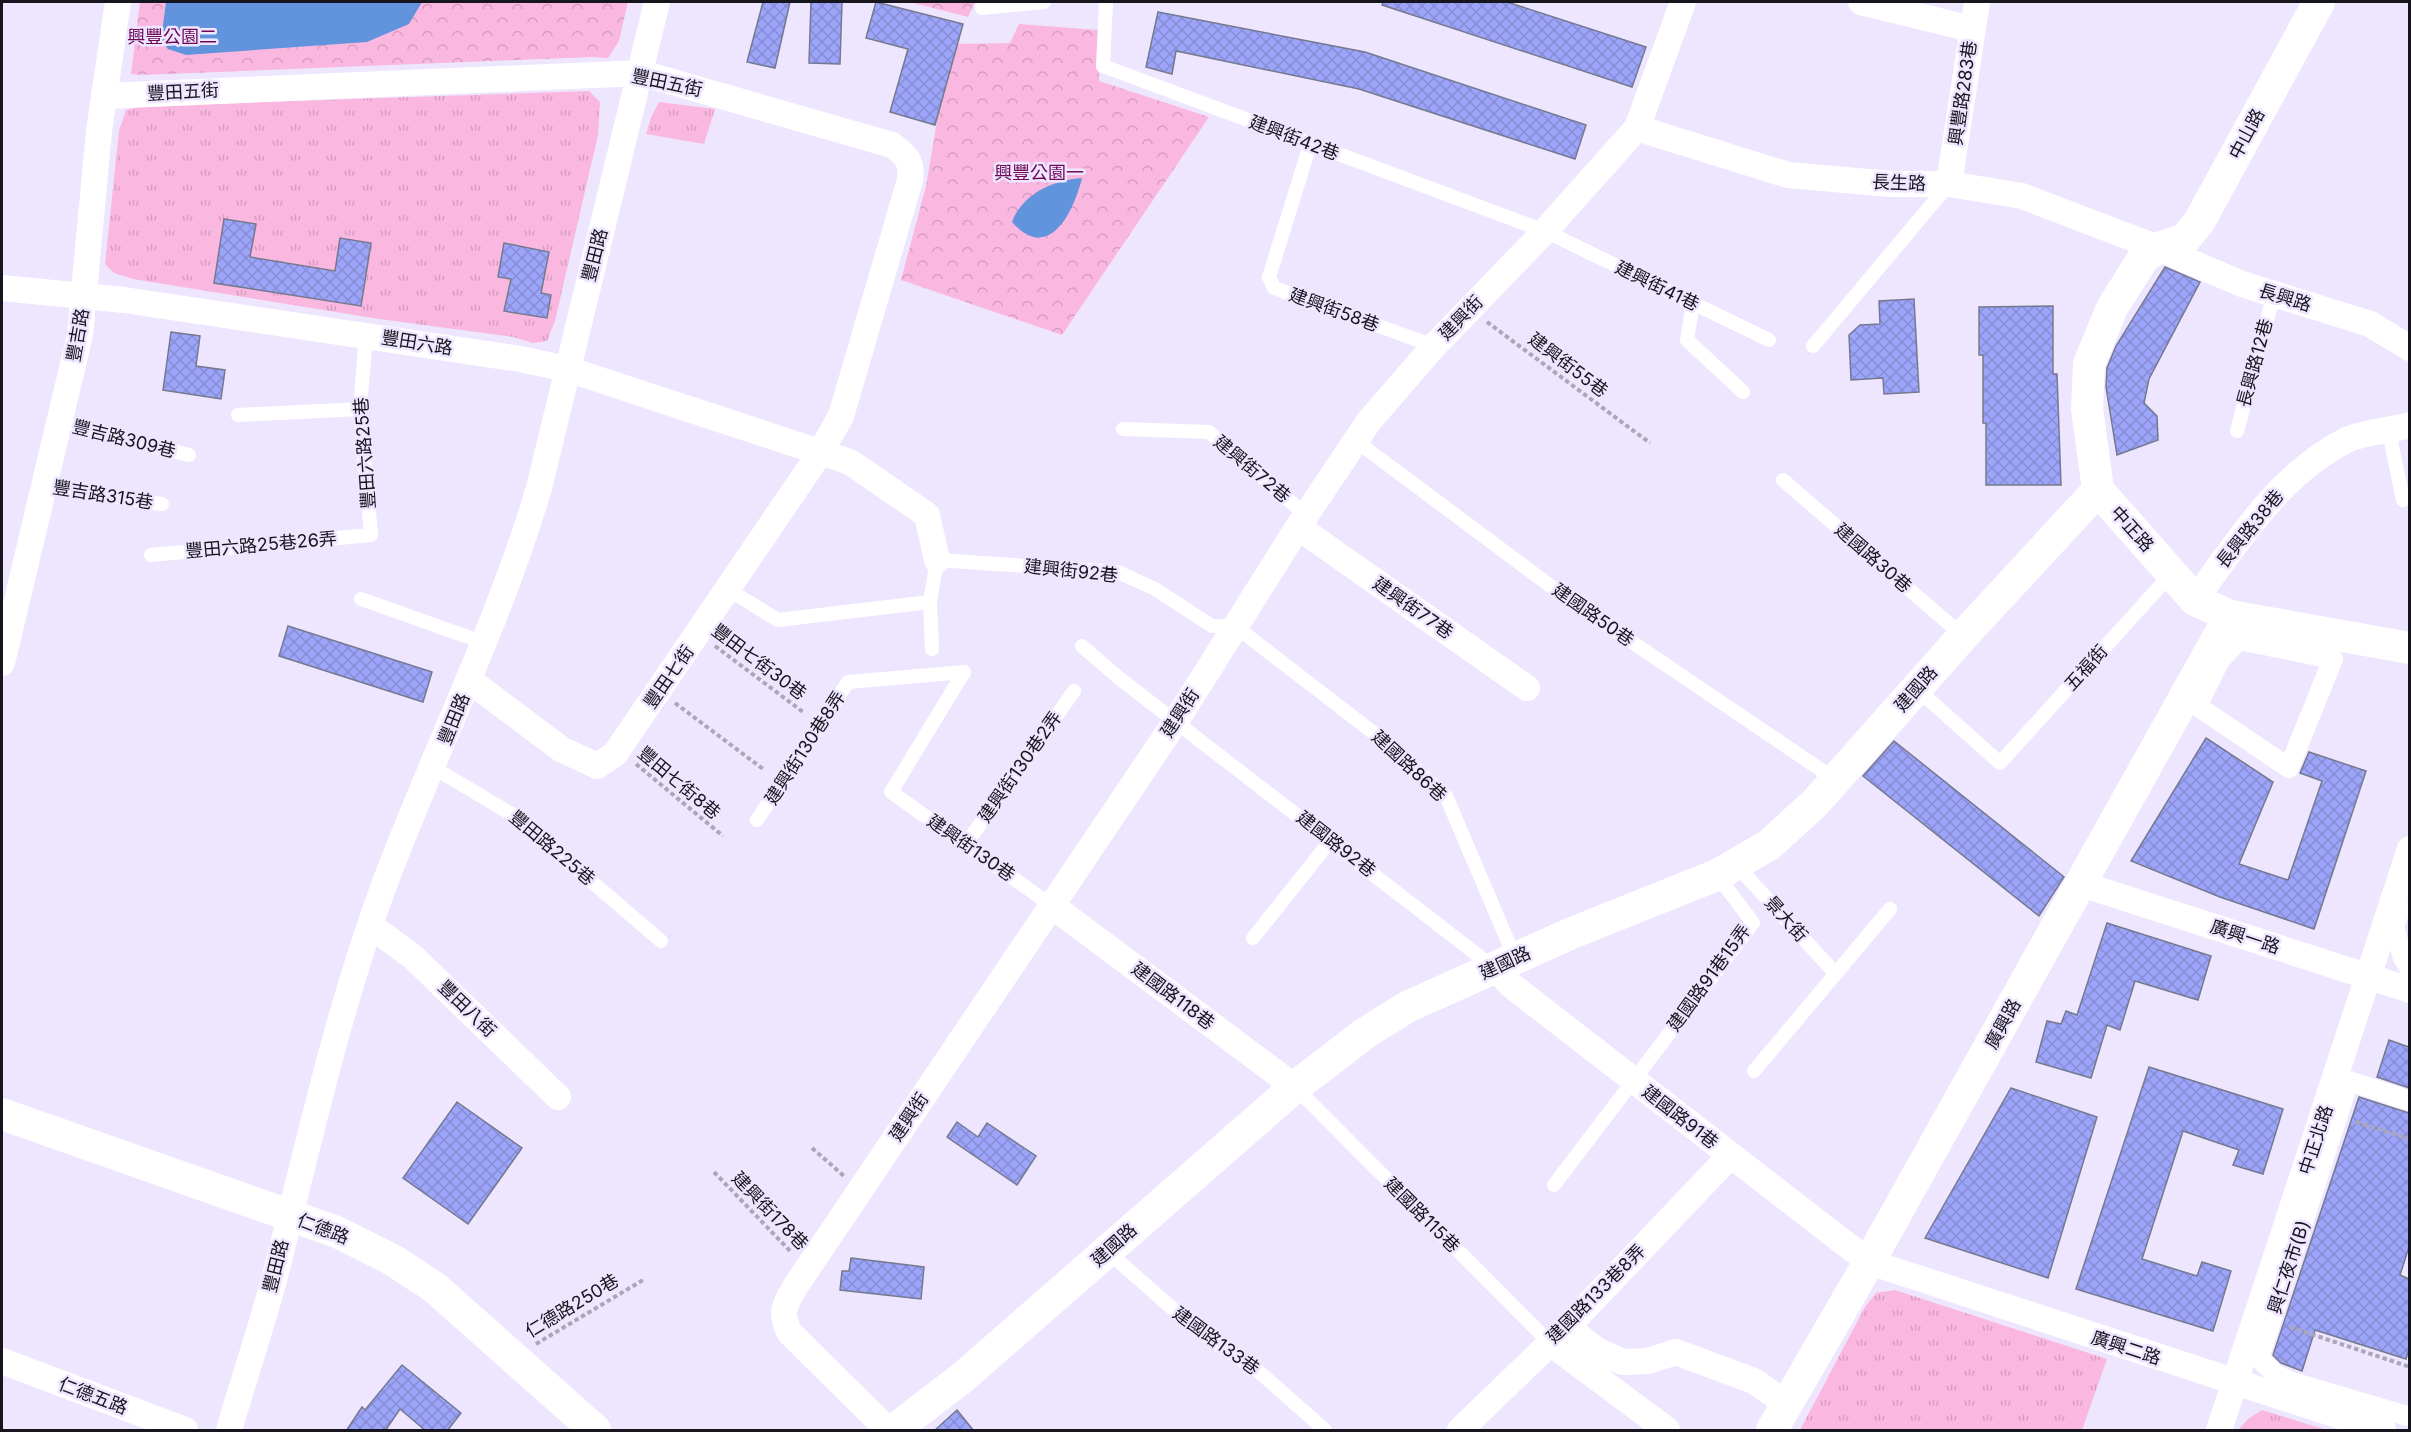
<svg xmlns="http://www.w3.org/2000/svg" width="2411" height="1432" font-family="Inter,'Noto Sans TC',sans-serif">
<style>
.grass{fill:url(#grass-tufts)}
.park{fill:url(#park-crowns)}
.water{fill:#6194dc}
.building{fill:url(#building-cross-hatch);stroke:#75798e;stroke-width:1.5}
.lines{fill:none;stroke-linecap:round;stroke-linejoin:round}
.path{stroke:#aca6b9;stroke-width:4;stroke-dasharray:4.5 3;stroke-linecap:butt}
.service{stroke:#fff;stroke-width:14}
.pedestrian{stroke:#fff;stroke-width:20}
.minor{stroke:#fff;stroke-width:26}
.tertiary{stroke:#fff;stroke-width:32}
.labels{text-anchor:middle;stroke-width:5;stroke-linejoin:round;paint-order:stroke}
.park-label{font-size:18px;fill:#6e0755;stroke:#eee6ff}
.street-label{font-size:18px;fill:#16141c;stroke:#eee6ff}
</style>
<defs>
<pattern id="grass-tufts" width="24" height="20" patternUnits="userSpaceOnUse" patternTransform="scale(1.5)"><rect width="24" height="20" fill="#fab8e1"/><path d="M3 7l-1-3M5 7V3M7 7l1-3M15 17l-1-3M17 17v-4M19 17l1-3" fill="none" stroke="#d69dc0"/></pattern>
<pattern id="park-crowns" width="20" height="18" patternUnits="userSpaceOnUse" patternTransform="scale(1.5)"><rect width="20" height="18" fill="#fab8e1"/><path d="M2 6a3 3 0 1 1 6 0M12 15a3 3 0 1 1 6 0" fill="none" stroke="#d69dc0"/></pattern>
<pattern id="building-cross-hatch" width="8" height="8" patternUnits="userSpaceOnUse" patternTransform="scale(1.5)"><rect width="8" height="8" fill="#9ca5f9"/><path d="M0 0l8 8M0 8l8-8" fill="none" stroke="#868dd5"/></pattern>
</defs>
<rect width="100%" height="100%" fill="#eee6ff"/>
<g class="grass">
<path d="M589 91 600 102 598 135 555 321 547 341 533 343 513 337 379 319 133 279 114 273 105 264 119 131 126 110 143 106Z"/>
<path d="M659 102 715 109 704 144 646 134 651 117Z"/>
<path d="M1895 1290 2107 1359 2082 1430H1800L1865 1307 1876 1293Z"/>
<path d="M2262 1410 2327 1430H2238L2248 1419Z"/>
</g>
<g class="park">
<path d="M140 2H628L619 41 608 58 592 57 142 75 131 74Z"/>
<path d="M910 2H975L968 17Z"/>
<path d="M1019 24 1098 30 1099 81 1209 117 1062 335 901 280 926 186 950 44 1010 43Z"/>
</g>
<g class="water">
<path d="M166 2H422L409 24 367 42 186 55 168 49 161 40Z"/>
<path d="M1082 178C1074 211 1049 264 1012 222 1023 193 1054 180 1082 178Z"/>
</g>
<g class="building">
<path d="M763 2H790L775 68 747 62Z"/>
<path d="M811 2H842L840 64 809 63Z"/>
<path d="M876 2 963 24 935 125 890 112 908 49 866 38Z"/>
<path d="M1383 2H1507L1646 47 1632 87 1382 5Z"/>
<path d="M1158 12 1365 52 1586 125 1575 159 1359 89 1176 51 1172 74 1146 67Z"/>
<path d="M224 219 256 224 250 257 335 271 340 238 371 243 361 306 214 283Z"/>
<path d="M504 243 549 252 541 293 551 295 547 318 504 311 511 279 498 277Z"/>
<path d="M2165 267 2200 282 2149 379 2144 403 2157 416 2158 440 2117 455 2106 387 2107 368 2116 346Z"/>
<path d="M1914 299 1919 392 1884 394 1883 378 1851 380 1849 335 1860 325 1880 324 1879 301Z"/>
<path d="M2053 306V374H2057L2061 485H1986V423H1983V355H1979V307Z"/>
<path d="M171 332 200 336 196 366 225 370 221 399 163 390Z"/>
<path d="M288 626 432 672 423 702 279 656Z"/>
<path d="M2206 738 2273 782 2239 864 2288 880 2322 781 2300 773 2309 752 2366 771 2314 929 2220 897 2131 861Z"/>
<path d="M1894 741 2064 877 2039 916 1863 776Z"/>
<path d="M2107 923 2211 956 2198 1000 2135 981 2120 1030 2107 1025 2091 1078 2036 1062 2047 1021 2061 1024 2066 1011 2077 1015Z"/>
<path d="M2389 1040 2409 1047V1088L2377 1077Z"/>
<path d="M2149 1067 2283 1109 2263 1174 2233 1165 2239 1150 2183 1131 2142 1259 2197 1276 2202 1262 2231 1271 2213 1331 2076 1289Z"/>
<path d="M2011 1088 2097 1117 2048 1278 1925 1238Z"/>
<path d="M2359 1097 2409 1113V1247L2400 1275 2409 1279V1349L2406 1359 2315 1330 2302 1371 2281 1363 2273 1355Z"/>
<path d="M457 1102 522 1148 468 1224 403 1178Z"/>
<path d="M957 1122 978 1137 987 1123 1036 1156 1017 1185 947 1137Z"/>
<path d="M851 1258 924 1267 921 1299 840 1290 842 1271H849Z"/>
<path d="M402 1365 461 1413 447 1431H426L400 1409 385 1431H346L362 1407 365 1410Z"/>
<path d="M957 1410 974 1431H934Z"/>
</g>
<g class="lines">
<g class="path">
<path d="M1487 322 1650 443"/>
<path d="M715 646 803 712"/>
<path d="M675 703 763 769"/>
<path d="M636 764 723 836"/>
<path d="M2356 1122 2410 1139"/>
<path d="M812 1148 844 1176"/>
<path d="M714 1172 792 1253"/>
<path d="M2290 1327 2410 1367"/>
<path d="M536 1344 643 1280"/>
</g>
<g class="service">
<path d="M983 2 982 8 1044 2"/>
<path d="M1106 2 1103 66 1545 231 1769 340"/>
<path d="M1310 145 1269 277 1274 288 1434 346"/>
<path d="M1693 303 1687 340 1743 392"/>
<path d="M1813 346 1949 184"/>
<path d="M238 415 360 409"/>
<path d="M59 422 189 455"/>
<path d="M1123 429 1209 432 1306 515"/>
<path d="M2237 431 2274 294"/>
<path d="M2389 432 2403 500"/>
<path d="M1356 441 1564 596 1836 780"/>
<path d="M1783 480 1963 636"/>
<path d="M44 486 162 504"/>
<path d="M151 555 371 535 360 409 366 336"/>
<path d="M729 590 778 620 930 602"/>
<path d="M361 599 485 643"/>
<path d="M1082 646 1119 678 1493 967"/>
<path d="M932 649 930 602 937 560 1118 572 1155 589 1212 626H1235L1384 741 1446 796 1515 958"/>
<path d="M964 672 891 792 1051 905"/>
<path d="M1917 689 2000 763 2172 573"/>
<path d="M434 768 515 816 661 941"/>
<path d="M757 820 848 682 964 672"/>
<path d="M966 844 1074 691"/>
<path d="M1736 865 1836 974"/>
<path d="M1253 938 1331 840"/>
<path d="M1754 1071 1890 909"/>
<path d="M1295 1087 1549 1342"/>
<path d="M1554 1185 1753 923 1717 875"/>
<path d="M1107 1251 1198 1331 1257 1370 1325 1430"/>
</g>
<g class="pedestrian">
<path d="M2239 640 2333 659 2289 768 2197 706 2220 660Z"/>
<path d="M2401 907 2394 927 2403 958 2410 969"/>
<path d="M2410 1101 2349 1081 2259 1358 2274 1373 2289 1381 2410 1417"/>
</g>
<g class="minor">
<path d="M1861 2 1972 29"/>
<path d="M104 96 641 73 892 145C906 155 913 162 910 180L841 416 820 453 615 754 597 766 561 749 469 680"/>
<path d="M1637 128 1788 175 1891 184H1949L2022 196 2158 248 2242 284 2370 324 2410 348"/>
<path d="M1949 184 1977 2"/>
<path d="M2 288 124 300 520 359 567 369 850 462 927 515 937 560"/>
<path d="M1298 527 1527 688"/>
<path d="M2195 600C2237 542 2280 473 2347 440 2363 432 2391 431 2410 425"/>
<path d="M2 663 80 335 99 131 118 2"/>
<path d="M2081 884 2410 990"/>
<path d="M1051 905 1295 1087"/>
<path d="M371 926 413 957 558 1097"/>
<path d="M1495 968 1512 986 1869 1262 2383 1430"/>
<path d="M1567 1327 1598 1351 1623 1362 1648 1361 1676 1352 1754 1381 1787 1404"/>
<path d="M1549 1342 1667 1430"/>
<path d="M2 1361 185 1430"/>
<path d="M229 1430C244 1378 262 1326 276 1272 309 1143 337 1013 383 888 433 754 498 626 539 488L657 2"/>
<path d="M888 1430 789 1332C780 1311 784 1306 795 1287L1176 721 1298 527 1369 421 1434 346 1545 231 1637 128 1683 2"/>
<path d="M1460 1430 1567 1327 1730 1156"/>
<path d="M2219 1430 2410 849"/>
</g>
<g class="tertiary">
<path d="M2319 2 2199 222 2184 240 2158 248 2144 257 2112 308 2089 364 2087 408 2098 490 2195 600 2230 616 2410 648"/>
<path d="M2 1114 337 1232 391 1259 434 1287 595 1430"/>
<path d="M894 1430 962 1378 1295 1087 1364 1034 1407 1007 1572 933 1717 875 1769 845 1815 803 1963 636 2098 490"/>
<path d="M1772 1430 1869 1262 2230 616"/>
</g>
</g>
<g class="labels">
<g class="park-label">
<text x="172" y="43">興豐公園二</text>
<text x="1039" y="179">興豐公園一</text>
</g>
<g class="street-label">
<text transform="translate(667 83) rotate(12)" y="6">豐田五街</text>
<text transform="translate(183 92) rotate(-3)" y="6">豐田五街</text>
<text transform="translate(1963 93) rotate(-82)" y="6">興豐路283巷</text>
<text transform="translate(2247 134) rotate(-62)" y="6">中山路</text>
<text transform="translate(1294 138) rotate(21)" y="6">建興街42巷</text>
<text transform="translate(1899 183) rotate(2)" y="6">長生路</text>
<text transform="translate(595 255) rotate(-76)" y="6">豐田路</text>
<text transform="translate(1657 286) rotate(26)" y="6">建興街41巷</text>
<text transform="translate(2285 298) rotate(17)" y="6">長興路</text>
<text transform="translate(1334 310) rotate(20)" y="6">建興街58巷</text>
<text transform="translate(1461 318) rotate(-46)" y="6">建興街</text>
<text transform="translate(78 335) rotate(-80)" y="6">豐吉路</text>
<text transform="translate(417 343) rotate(9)" y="6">豐田六路</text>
<text transform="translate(2255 363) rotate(-75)" y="6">長興路12巷</text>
<text transform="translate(1568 365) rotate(37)" y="6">建興街55巷</text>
<text transform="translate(124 439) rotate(14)" y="6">豐吉路309巷</text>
<text transform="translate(365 453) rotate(-94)" y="6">豐田六路25巷</text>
<text transform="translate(1252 469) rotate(40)" y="6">建興街72巷</text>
<text transform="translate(103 495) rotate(9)" y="6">豐吉路315巷</text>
<text transform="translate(2132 529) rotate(48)" y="6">中正路</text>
<text transform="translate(2250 529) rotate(-51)" y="6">長興路38巷</text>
<text transform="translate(261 545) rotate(-5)" y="6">豐田六路25巷26弄</text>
<text transform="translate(1873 558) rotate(41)" y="6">建國路30巷</text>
<text transform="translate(1071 571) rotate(6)" y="6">建興街92巷</text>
<text transform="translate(1413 608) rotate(35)" y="6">建興街77巷</text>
<text transform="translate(1593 615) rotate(35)" y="6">建國路50巷</text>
<text transform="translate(759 662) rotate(37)" y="6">豐田七街30巷</text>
<text transform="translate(2086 668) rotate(-48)" y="6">五福街</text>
<text transform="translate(669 677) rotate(-55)" y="6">豐田七街</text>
<text transform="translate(1916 689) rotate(-49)" y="6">建國路</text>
<text transform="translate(1180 713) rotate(-57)" y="6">建興街</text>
<text transform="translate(454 719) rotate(-68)" y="6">豐田路</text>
<text transform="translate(805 748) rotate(-57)" y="6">建興街130巷8弄</text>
<text transform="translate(1409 766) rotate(43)" y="6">建國路86巷</text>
<text transform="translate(1020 767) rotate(-55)" y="6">建興街130巷2弄</text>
<text transform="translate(679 783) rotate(40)" y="6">豐田七街8巷</text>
<text transform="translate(1336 844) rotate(38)" y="6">建國路92巷</text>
<text transform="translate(552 848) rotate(40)" y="6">豐田路225巷</text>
<text transform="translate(971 848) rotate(35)" y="6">建興街130巷</text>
<text transform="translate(1786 919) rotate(48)" y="6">景大街</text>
<text transform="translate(2245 937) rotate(18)" y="6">廣興一路</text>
<text transform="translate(1505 963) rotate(-25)" y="6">建國路</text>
<text transform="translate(1709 978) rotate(-54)" y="6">建國路91巷15弄</text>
<text transform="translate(1173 996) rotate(37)" y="6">建國路118巷</text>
<text transform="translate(467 1009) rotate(44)" y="6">豐田八街</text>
<text transform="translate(2003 1024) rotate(-61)" y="6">廣興路</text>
<text transform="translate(909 1117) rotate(-56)" y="6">建興街</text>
<text transform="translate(1680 1117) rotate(38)" y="6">建國路91巷</text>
<text transform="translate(2316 1140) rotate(-72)" y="6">中正北路</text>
<text transform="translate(770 1211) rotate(46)" y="6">建興街178巷</text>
<text transform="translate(1422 1215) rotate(45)" y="6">建國路115巷</text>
<text transform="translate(323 1229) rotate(21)" y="6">仁德路</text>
<text transform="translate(1114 1245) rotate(-42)" y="6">建國路</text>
<text transform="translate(276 1266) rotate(-76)" y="6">豐田路</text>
<text transform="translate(2289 1267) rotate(-72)" y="6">興仁夜市(B)</text>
<text transform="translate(1596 1294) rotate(-45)" y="6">建國路133巷8弄</text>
<text transform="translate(572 1306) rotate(-31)" y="6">仁德路250巷</text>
<text transform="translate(1216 1341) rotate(36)" y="6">建國路133巷</text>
<text transform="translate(2126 1348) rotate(18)" y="6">廣興二路</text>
<text transform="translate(93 1396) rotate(21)" y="6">仁德五路</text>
</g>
</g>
<rect width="2411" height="1432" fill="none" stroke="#16141c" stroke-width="6"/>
</svg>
